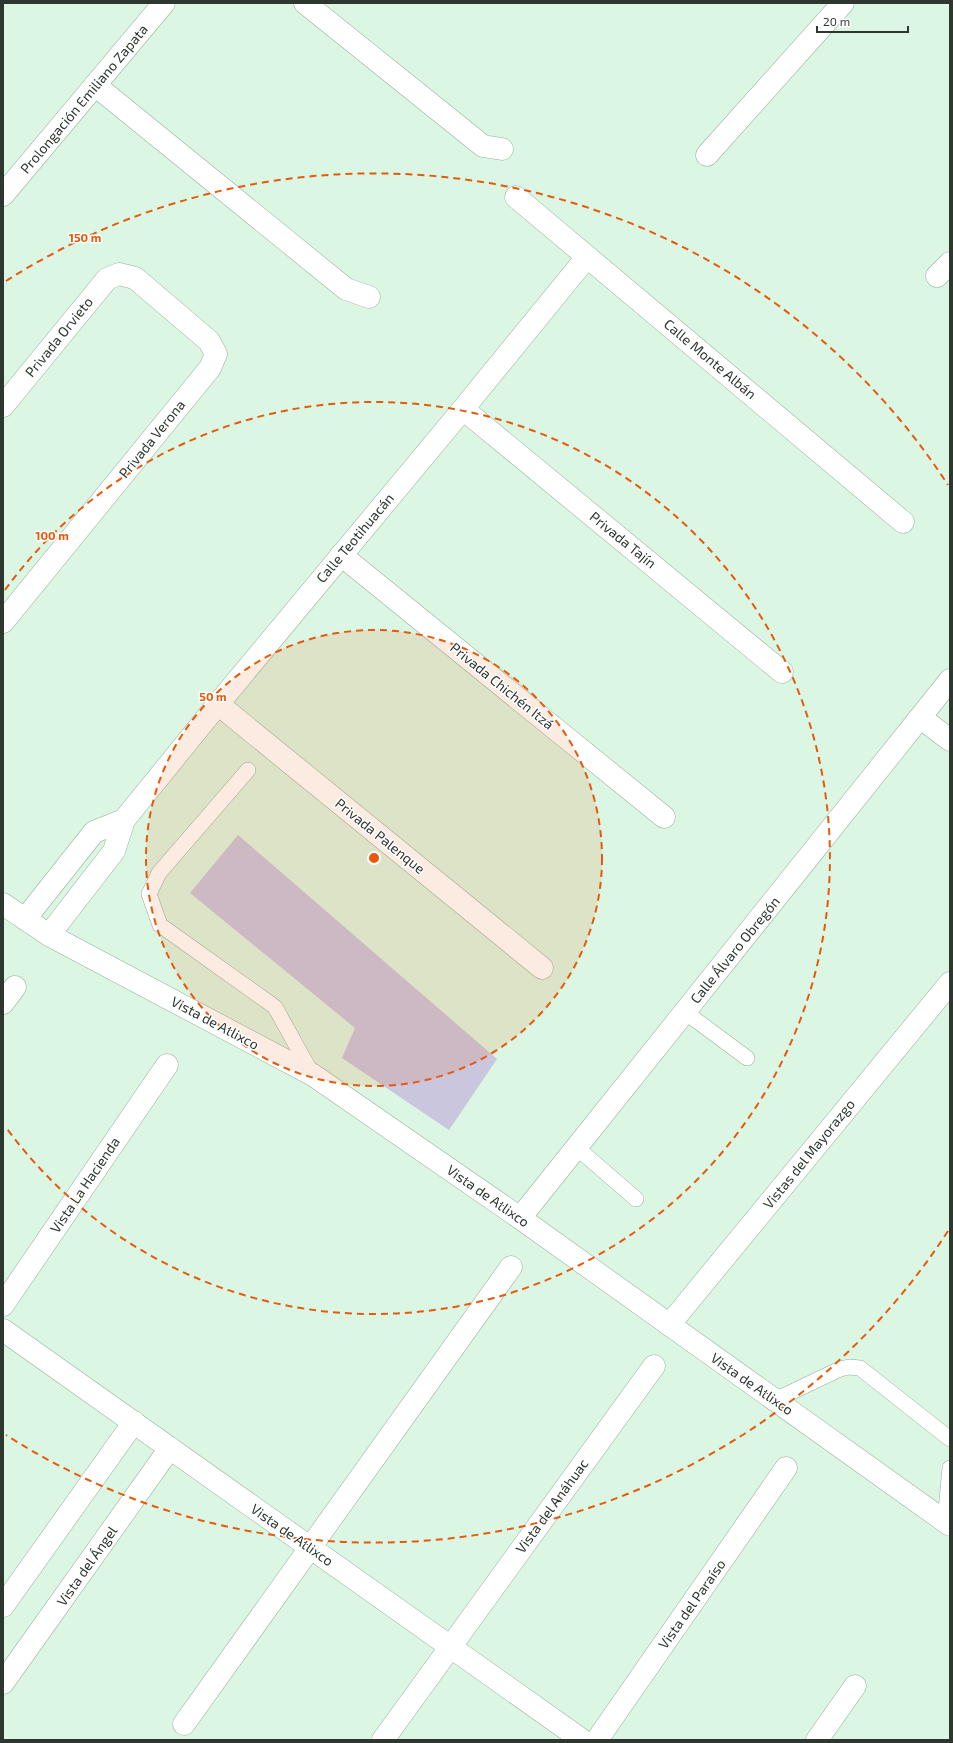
<svg xmlns="http://www.w3.org/2000/svg" width="953" height="1743" font-family="'Exo 2',sans-serif">
<style>
.green{fill:#c9c6de}
.lines{fill:none;stroke-linecap:round;stroke-linejoin:round}
.lane-casing{stroke:#95af9c;stroke-width:16}
.street-casing{stroke:#95af9c;stroke-width:23}
.lane{stroke:#fff;stroke-width:15}
.street{stroke:#fff;stroke-width:22}
.ring{fill:none;stroke:#e8590c;stroke-width:2;stroke-dasharray:7 5}
.labels{text-anchor:middle;stroke-width:3;stroke-linejoin:round;paint-order:stroke}
.street-label{font-size:14px;fill:#2d3730;stroke:#fff}
.centre{fill:#e8590c;stroke:#fff;stroke-width:2}
.ring-label{font-size:12px;text-anchor:middle;font-weight:bold;fill:#e8590c;stroke:#fff;stroke-width:3;stroke-linejoin:round;paint-order:stroke}
</style>
<rect width="100%" height="100%" fill="#dbf6e2"/>
<path class="green" d="M238 835 497 1059 449 1130 342 1058 355 1028 190 893Z"/>
<g class="lines">
<g class="lane-casing">
<g id="lane">
<path d="M248 770 159 873 149 894 160 925 275 1007 312 1074"/>
<path d="M685 1012 747 1058"/>
<path d="M576 1147 636 1199"/>
<path d="M775 1400 840 1369 849 1367 860 1368 950 1439"/>
<path d="M945 1521 950 1468"/>
</g>
</g>
<g class="street-casing">
<g id="street">
<path d="M305 3 483 146 502 149"/>
<path d="M95 85 346 289 369 297"/>
<path d="M707 155 843 3"/>
<path d="M3 195 164 3"/>
<path d="M516 197 903 522"/>
<path d="M937 276 950 263"/>
<path d="M3 406 107 279 119 274 135 278 209 341 216 354 210 368 3 622"/>
<path d="M463 409 782 672"/>
<path d="M341 555 664 817"/>
<path d="M218 704 542 968"/>
<path d="M921 718 950 740"/>
<path d="M3 904 49 935 313 1075 520 1218 950 1525"/>
<path d="M25 919 94 832 124 820"/>
<path d="M49 935 114 851 124 820 218 704 463 409 587 257"/>
<path d="M3 1003 15 987"/>
<path d="M520 1218 950 680"/>
<path d="M3 1305 167 1065"/>
<path d="M669 1325 950 983"/>
<path d="M3 1330 582 1740"/>
<path d="M3 1606 134 1422"/>
<path d="M3 1683 170 1448"/>
<path d="M184 1724 511 1267"/>
<path d="M383 1740 654 1366"/>
<path d="M597 1740 786 1468"/>
<path d="M817 1740 855 1686"/>
</g>
</g>
<use href="#lane" class="lane"/>
<use href="#street" class="street"/>
</g>
<circle cx="374" cy="858" r="228" fill="#e8590c" fill-opacity=".12"/>
<g class="ring">
<circle cx="374" cy="858" r="228"/>
<path d="M5 590A456 456 0 1 1 5 1126"/>
<path d="M948 1231A684 684 0 0 1 6 1435M6 281A684 684 0 0 1 948 485"/>
</g>
<g class="labels">
<g class="street-label">
<text transform="translate(84 99) rotate(-50)" y="5">Prolongación Emiliano Zapata</text>
<text transform="translate(59 337) rotate(-51)" y="5">Privada Orvieto</text>
<text transform="translate(710 359) rotate(40)" y="5">Calle Monte Albán</text>
<text transform="translate(152 439) rotate(-51)" y="5">Privada Verona</text>
<text transform="translate(355 538) rotate(-50)" y="5">Calle Teotihuacán</text>
<text transform="translate(623 540) rotate(39)" y="5">Privada Tajín</text>
<text transform="translate(502 686) rotate(39)" y="5">Privada Chichén Itzá</text>
<text transform="translate(380 836) rotate(39)" y="5">Privada Palenque</text>
<text transform="translate(735 950) rotate(-51)" y="5">Calle Álvaro Obregón</text>
<text transform="translate(215 1023) rotate(28)" y="5">Vista de Atlixco</text>
<text transform="translate(809 1154) rotate(-51)" y="5">Vistas del Mayorazgo</text>
<text transform="translate(85 1185) rotate(-56)" y="5">Vista La Hacienda</text>
<text transform="translate(488 1196) rotate(35)" y="5">Vista de Atlixco</text>
<text transform="translate(752 1384) rotate(35)" y="5">Vista de Atlixco</text>
<text transform="translate(552 1506) rotate(-54)" y="5">Vista del Anáhuac</text>
<text transform="translate(292 1535) rotate(35)" y="5">Vista de Atlixco</text>
<text transform="translate(87 1566) rotate(-55)" y="5">Vista del Ángel</text>
<text transform="translate(692 1604) rotate(-55)" y="5">Vista del Paraíso</text>
</g>
</g>
<circle cx="374" cy="858" r="6" class="centre"/>
<g class="ring-label">
<text x="85" y="242">150 m</text>
<text x="52" y="540">100 m</text>
<text x="213" y="701">50 m</text>
</g>
<rect width="953" height="1743" fill="none" stroke="#2d3730" stroke-width="8"/>
<path d="M817 26v6h91v-6" fill="none" stroke="#2d3730" stroke-width="2"/>
<text x="823" y="26" font-size="12" fill="#2d3730" stroke="#ffffff" stroke-width="3" paint-order="stroke">20 m</text>
</svg>
